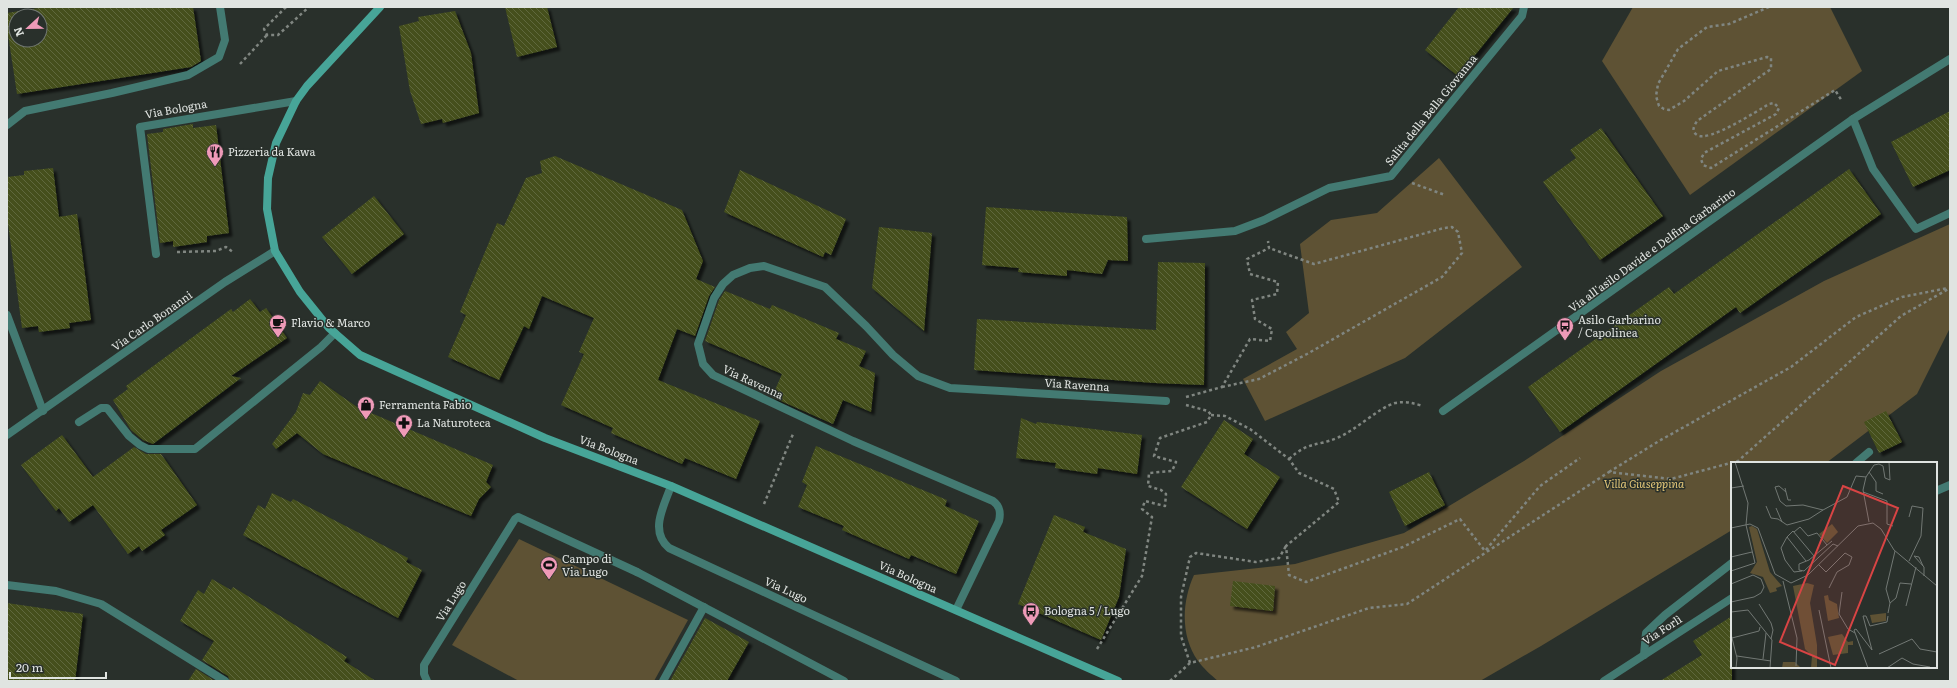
<svg xmlns="http://www.w3.org/2000/svg" width="1957" height="688" font-family="Literata,serif">
<style>
.green{fill:#5e5234}
.building{fill:url(#building-back-hatch);fill-rule:evenodd;filter:url(#shadow)}
.lines{fill:none;stroke-linecap:round;stroke-linejoin:round}
.path{stroke:#808681;stroke-width:2.5;stroke-dasharray:3 3;stroke-linecap:butt}
.lane{stroke:#437a72;stroke-width:8}
.street{stroke:#437a72;stroke-width:8}
.secondary{stroke:#47a598;stroke-width:8}
.labels{text-anchor:middle;stroke-width:3;stroke-linejoin:round;paint-order:stroke}
.street-label{font-size:11px;fill:#e0e4e1;stroke:#29302b}
.poi-label{font-size:11px;fill:#e0e4e1;stroke:#29302b;text-anchor:start}
.park-label{font-size:11px;font-style:italic;fill:#e3c677;stroke:#29302b}
.inset-road{fill:none;stroke:#727874;stroke-width:1}
.view{fill:#d84444;fill-opacity:0.15;stroke:#d84444;stroke-width:2}
.inset-edge{fill:none;stroke:#e0e4e1;stroke-width:2}
</style>
<defs>
<pattern id="building-back-hatch" width="6" height="6" patternUnits="userSpaceOnUse"><rect width="6" height="6" fill="#444f1d"/><path d="M-1 5l2 2M0 0l6 6M5-1l2 2" fill="none" stroke="#5f683e"/></pattern>
<filter id="shadow"><feDropShadow dx="3.5" dy="3.5" stdDeviation="1" flood-color="#0009"/></filter>
</defs>
<rect width="100%" height="100%" fill="#29302b"/>
<g class="green">
<path d="M1633 7H1830L1862 71 1690 195 1602 61Z"/>
<path d="M1439 158 1522 267 1405 358 1265 421 1243 379 1297 349 1286 332 1309 313 1300 244 1331 220 1377 213Z"/>
<path d="M1950 224V328L1917 394 1826 463H1732V530L1541 646 1480 681H1218C1211 675 1203 668 1198 661 1180 636 1182 601 1194 575L1295 564 1404 533 1524 461 1661 371 1824 281Z"/>
<path d="M519 539 688 620 654 681H519L452 645Z"/>
</g>
<g class="building">
<path d="M45 7H193L201 61 191 67 17 94 7 28V13ZM16 16H40V40H16Z"/>
<path d="M505 7H547L557 47 517 57Z"/>
<path d="M1459 7H1514L1458 76 1425 50Z"/>
<path d="M455 11 471 53 479 113 443 123 442 119 421 124 410 91 399 26 419 21 418 17Z"/>
<path d="M1950 111V170L1913 187 1891 142Z"/>
<path d="M193 124V128L216 125 229 233 207 236V242L173 247V241L160 243 147 134 163 132V129Z"/>
<path d="M1601 128 1663 216 1600 260 1543 182 1576 158 1570 150Z"/>
<path d="M555 156 682 210 703 261 696 279 715 287 709 296 695 336 677 329 658 380 760 421 736 479 685 458 682 464 611 433 613 428 561 405 584 354 579 352 594 318 542 296 529 329 524 326 499 380 448 357 466 315 460 312 497 223 504 226 526 178 542 173 540 161Z"/>
<path d="M53 168 59 217 77 214 91 320 69 323 70 328 39 332 38 326 22 328 7 216V177L24 175V171Z"/>
<path d="M1849 169 1881 214 1740 313 1736 307 1560 432 1528 387 1669 287 1674 294Z"/>
<path d="M740 170 846 219 831 255 825 252 823 257 724 212Z"/>
<path d="M374 196 404 234 352 274 322 237Z"/>
<path d="M986 207 1127 217 1128 261 1108 260 1102 274 1067 270V276L1018 272 1019 268 982 265Z"/>
<path d="M879 227 932 233 924 331 872 288Z"/>
<path d="M1158 262 1205 263 1204 385 1155 383 974 370 977 319 1156 330Z"/>
<path d="M725 291 770 309 772 305 839 333 836 339 866 351 859 366 875 373 871 412 843 400 833 424 772 397 782 374 705 341 719 300Z"/>
<path d="M250 299 260 312 266 308 287 338 231 376 241 378 153 444 143 440 131 430 113 400 128 389 126 386 231 309 233 312Z"/>
<path d="M320 381 357 407 493 465 486 482 491 487 479 499 471 516 323 454 297 433 276 449 272 444 296 412 303 393 310 395Z"/>
<path d="M1886 411 1902 442 1879 453 1864 422Z"/>
<path d="M1021 418 1036 424 1037 422 1142 435 1137 474 1098 468 1097 474 1055 468 1056 463 1016 458Z"/>
<path d="M1224 420 1253 439 1244 454 1280 477 1247 529 1181 487Z"/>
<path d="M62 435 93 477 134 447 146 454H161L197 505 161 530 165 535 142 551 139 546 128 554 93 505 69 522 59 508 56 511 21 465Z"/>
<path d="M816 446 947 500 945 506 979 521 956 574 911 555 909 559 842 530 844 526 798 507 807 485 802 482Z"/>
<path d="M1429 472 1445 505 1405 526 1389 492Z"/>
<path d="M272 493 291 502 293 499 408 558 406 562 422 570 398 618 243 535 258 505 265 509Z"/>
<path d="M1054 515 1085 527 1083 532 1126 549 1119 597 1101 640 1018 604Z"/>
<path d="M212 579 231 590 233 587 347 657 344 661 376 681H230L228 676 202 660 214 641 180 621 198 590 204 594Z"/>
<path d="M1233 581 1275 586 1273 611 1230 606Z"/>
<path d="M7 603 83 614 75 681H7Z"/>
<path d="M1732 616V681H1660L1702 655 1693 641Z"/>
<path d="M705 618 749 642 727 681H670Z"/>
<path d="M196 669 215 681H188Z"/>
</g>
<g class="lines">
<g class="path">
<path d="M286 7 264 29 267 35H278L309 7"/>
<path d="M1769 7 1729 24 1707 27 1678 49 1658 84 1656 96 1659 106 1664 109 1669 110 1684 101 1718 71 1767 57 1771 58V69L1697 121C1694 126 1691 131 1697 135 1708 143 1757 111 1769 104L1774 103 1779 108 1776 114 1704 153 1701 159 1703 165 1711 168 1835 90 1842 101"/>
<path d="M240 64 267 35"/>
<path d="M1412 183 1445 195"/>
<path d="M177 252 216 251 226 247 233 252"/>
<path d="M1222 387 1259 379 1307 354 1442 277 1462 253 1458 232 1452 227 1444 228 1314 264 1269 248"/>
<path d="M1186 397 1222 387 1250 339 1270 341 1272 329 1255 319 1252 300 1277 294 1278 282 1250 274 1247 259 1269 248 1268 241"/>
<path d="M1211 415 1225 416 1250 429 1289 459 1299 473 1334 489 1339 502 1286 546 1289 575 1306 582 1403 547 1460 519 1485 551 1540 486 1580 458"/>
<path d="M1289 459C1309 441 1315 447 1337 438 1355 431 1378 408 1395 403 1405 401 1413 403 1423 406"/>
<path d="M1609 472 1659 441 1791 367 1856 317 1902 297 1948 288"/>
<path d="M764 504 793 434"/>
<path d="M1097 649 1142 576 1152 517 1142 509 1145 501 1165 506 1166 494 1161 490 1148 486 1149 473 1172 471 1176 462 1154 456 1160 438 1207 422 1211 415 1208 411 1186 405"/>
<path d="M1190 663 1181 636V597L1190 557 1196 553 1256 562 1279 558 1286 546"/>
<path d="M1170 681 1190 663 1256 647 1369 608 1407 604 1609 472 1671 479 1738 461 1901 316 1950 288"/>
</g>
<g class="lane">
<path d="M1853 119 1873 169 1916 229 1950 213"/>
<path d="M156 254 140 127 296 101"/>
<path d="M79 422 101 408H107L129 436 140 445 148 449H195L321 347 335 333"/>
<path d="M1856 463 1869 452"/>
<path d="M1644 655 1646 633 1665 615 1732 563"/>
<path d="M427 681 424 674V665L515 519 518 517 637 572"/>
</g>
<g class="street">
<path d="M7 125 25 111 112 93 188 75 219 57 225 40 220 7"/>
<path d="M1146 239 1235 231 1264 220 1329 188 1391 176 1522 16 1524 7"/>
<path d="M7 315 43 411"/>
<path d="M1443 411 1853 119 1950 59"/>
<path d="M7 435 225 282 275 251"/>
<path d="M671 486C664 506 649 531 669 548L956 681"/>
<path d="M1936 491 1950 485"/>
<path d="M637 572 844 681"/>
<path d="M7 585 56 591 101 604 225 681"/>
<path d="M956 610 999 521C1001 512 1000 506 993 501L853 441 713 375 703 364 698 344 714 298 723 284 733 275 750 268 764 266 825 287 866 326 893 355 918 376 950 388 1166 401"/>
<path d="M663 681 704 607"/>
<path d="M1604 681 1732 598"/>
</g>
<path class="secondary" d="M380 7 307 86 296 101 276 143 268 178 267 209 275 251 300 292 329 328 360 355 545 438 671 486 1118 681"/>
</g>
<defs>
<g id="restaurant-pin" transform="scale(0.9)"><path d="M0 17L-7.5 6A9.5 9.5 0 1 1 7.5 6Z" fill="#ef9ab8" stroke="#29302b"/><path d="M-5-6h1v4h1v-4h1v4h1v-4h1v5L-1.5 .5V6h-2V.5L-5-1ZM5-6V6H3V1.5H1.5Q1.5-4 5-6Z" fill="#111"/></g>
<g id="cafe-pin" transform="scale(0.9)"><path d="M0 17L-7.5 6A9.5 9.5 0 1 1 7.5 6Z" fill="#ef9ab8" stroke="#29302b"/><path d="M-5.5-4.5H6V0H3Q3 3.5 0 3.5H-2.5Q-5.5 3.5-5.5 0ZM3-3.2v2h1.7v-2ZM-6 4.5H4V6H-6Z" fill="#111"/></g>
<g id="bus-pin" transform="scale(0.9)"><path d="M0 17L-7.5 6A9.5 9.5 0 1 1 7.5 6Z" fill="#ef9ab8" stroke="#29302b"/><path d="M-5-6H5V4H4V6H2V4H-2V6H-4V4H-5ZM-3.5-4V0h7V-4ZM-3.5 1.2v1.5H-2V1.2ZM2 1.2v1.5H3.5V1.2Z" fill="#111"/></g>
<g id="shop-pin" transform="scale(0.9)"><path d="M0 17L-7.5 6A9.5 9.5 0 1 1 7.5 6Z" fill="#ef9ab8" stroke="#29302b"/><path d="M-5-2.5h2.3a2.7 3.5 0 0 1 5.4 0H5L5.5 6h-11ZM-1.5-2.5h3a1.5 2.3 0 0 0-3 0Z" fill="#111"/></g>
<g id="pharmacy-pin" transform="scale(0.9)"><path d="M0 17L-7.5 6A9.5 9.5 0 1 1 7.5 6Z" fill="#ef9ab8" stroke="#29302b"/><path d="M-2-6h4v4h4v4h-4v4h-4v-4h-4v-4h4Z" fill="#111"/></g>
<g id="stadium-pin" transform="scale(0.9)"><path d="M0 17L-7.5 6A9.5 9.5 0 1 1 7.5 6Z" fill="#ef9ab8" stroke="#29302b"/><path d="M0-5a6.5 5 0 1 0 0 10a6.5 5 0 1 0 0-10ZM-3.5-1.8h7v3.6h-7Z" fill="#111"/></g>
</defs>
<g fill-rule="evenodd">
<use href="#restaurant-pin" x="215" y="152"/>
<use href="#cafe-pin" x="278" y="323"/>
<use href="#bus-pin" x="1565" y="326"/>
<use href="#shop-pin" x="366" y="405"/>
<use href="#pharmacy-pin" x="404" y="423"/>
<use href="#stadium-pin" x="549" y="565"/>
<use href="#bus-pin" x="1031" y="611"/>
</g>
<g class="labels">
<g class="street-label">
<text transform="translate(176 109) rotate(-10)" y="4">Via Bologna</text>
<text transform="translate(1431 110) rotate(-51)" y="4">Salita della Bella Giovanna</text>
<text transform="translate(1652 250) rotate(-36)" y="4">Via all'asilo Davide e Delfina Garbarino</text>
<text transform="translate(152 321) rotate(-35)" y="4">Via Carlo Bonanni</text>
<text transform="translate(753 382) rotate(25)" y="4">Via Ravenna</text>
<text transform="translate(1077 385) rotate(4)" y="4">Via Ravenna</text>
<text transform="translate(609 450) rotate(21)" y="4">Via Bologna</text>
<text transform="translate(908 577) rotate(24)" y="4">Via Bologna</text>
<text transform="translate(786 590) rotate(25)" y="4">Via Lugo</text>
<text transform="translate(451 601) rotate(-58)" y="4">Via Lugo</text>
<text transform="translate(1662 630) rotate(-33)" y="4">Via Forlì</text>
</g>
<g class="poi-label">
<text x="228" y="156">Pizzeria da Kawa</text>
<text x="1578" y="324">Asilo Garbarino<tspan x="1578" dy="13">/ Capolinea</tspan></text>
<text x="291" y="327">Flavio &amp; Marco</text>
<text x="379" y="409">Ferramenta Fabio</text>
<text x="417" y="427">La Naturoteca</text>
<text x="562" y="563">Campo di<tspan x="562" dy="13">Via Lugo</tspan></text>
<text x="1044" y="615">Bologna 5 / Lugo</text>
</g>
<g class="park-label">
<text x="1644" y="488">Villa Giuseppina</text>
</g>
</g>
<g transform="translate(1731 462)">
<rect width="206" height="206" fill="#29302b"/>
<path d="M101 62 107 70 96 81 88 72ZM21 64 26 67 39 110 51 124 45 126 46 129 39 131 32 115 19 111 26 100 18 65ZM76 121 83 123 79 141 86 183V206H80L81 194 74 187 62 124ZM97 133 98 138 106 142 108 156 97 159 93 134ZM155 151V159L141 161 139 153ZM111 172 117 180 122 179V183H117V191L102 193 97 175ZM52 200H64L70 206H51Z" fill="#5e5234"/>
<path class="inset-road" d="M138 10 145 20V29L152 32M135 15 143 3 148 2 152 4 154 16 159 18 158 0M0 26 13 24M54 26 57 38H60M55 30 48 24 44 25 49 39 55 44 72 43 92 48 116 35 125 14 135 15 132 28 138 60M132 30 156 39V62L162 64M35 44 40 56 47 57 56 63 78 57 92 48M45 46 51 60M178 55 181 44 192 46 190 74 178 99M0 66 19 62 27 66 44 112 60 121 77 113 127 64 142 61 150 67 163 88 206 124M63 70 69 65 77 74 86 71 96 83M56 75 50 86 54 98 63 110 71 109M101 79 78 98 68 102V108L73 109 102 82 107 84M183 94 193 105V114M183 94 188 95 192 104M0 95 21 90M75 99 56 75 62 69 83 94M88 103 95 110 114 91 121 95 118 103 106 110 98 126M0 109 24 101 15 63 17 41 4 0M52 119 66 176 65 204M0 122 22 113 30 117 33 125 30 131 23 135 0 140M111 130 108 152 117 167 124 171M159 141 165 136 169 121 180 122M28 142 40 161 42 168 40 177M175 144 185 105M88 148 100 206M0 150 17 148 41 178 39 206M157 151 159 141 155 127 164 89M0 172 6 196 5 206M1 176 28 169 29 165M148 192 181 177 189 187 206 190M6 194 40 199M32 197 35 171M137 206 123 168 125 167 141 188 132 154H135L139 164 156 160 157 154M156 206 171 196 182 202 199 205"/>
<path class="view" d="M112 24 167 46 104 203 49 180Z"/>
<rect width="206" height="206" class="inset-edge"/>
</g>
<rect width="1957" height="688" fill="none" stroke="#e0e4e1" stroke-width="16"/>
<g transform="translate(28 28) rotate(248)"><circle r="19" fill="#29302b" stroke="#727874"/>
<path d="M0-3L7 15L0 10L-7 15Z" fill="#ef9ab8"/>
<text y="-6" font-size="11" font-weight="bold" text-anchor="middle" fill="#e0e4e1">N</text>
</g>
<path d="M10 672v6h96v-6" fill="none" stroke="#e0e4e1" stroke-width="2"/>
<text x="16" y="672" font-size="12" fill="#e0e4e1" stroke="#29302b" stroke-width="3" paint-order="stroke">20 m</text>
</svg>
